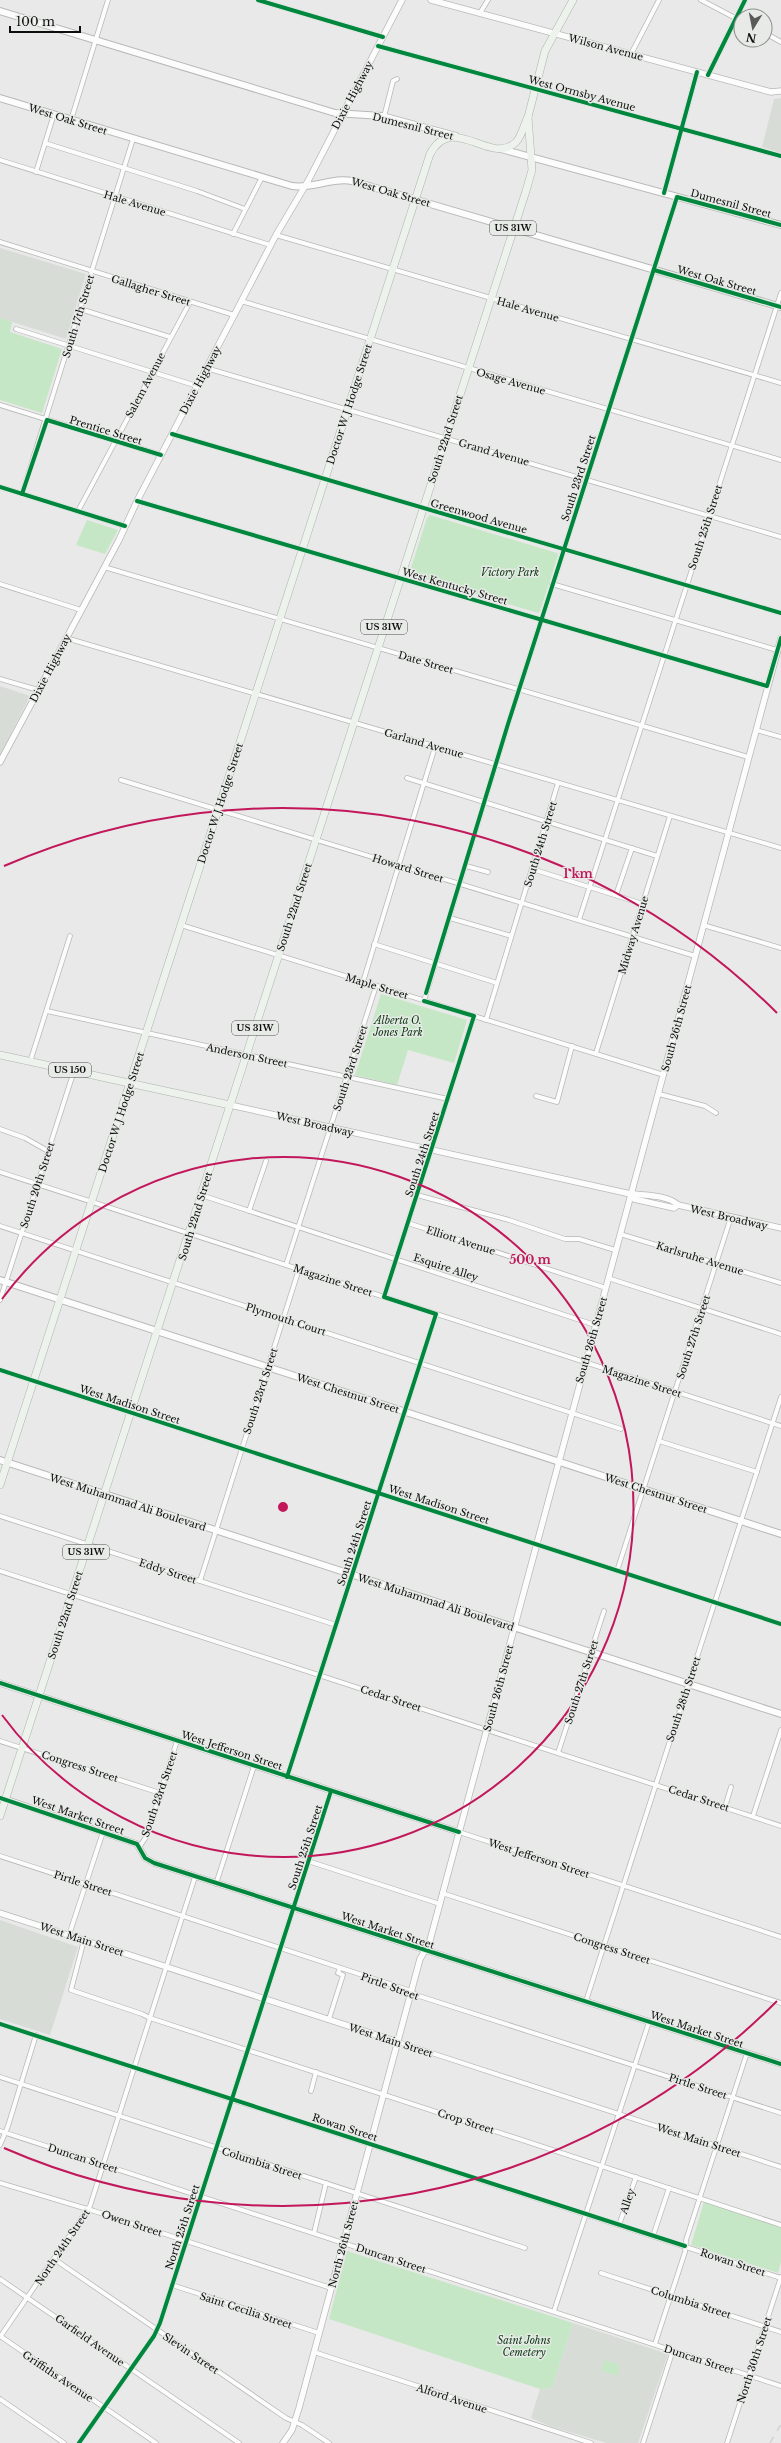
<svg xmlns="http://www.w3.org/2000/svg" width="781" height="2443" font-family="'Libre Baskerville',serif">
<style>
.built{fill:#d7dcd7}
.green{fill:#c6e7c6}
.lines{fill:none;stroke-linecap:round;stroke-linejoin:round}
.minor-casing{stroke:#b8b9b7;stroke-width:5.5}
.tertiary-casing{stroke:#b8b9b7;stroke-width:7}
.secondary-casing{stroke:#b8b9b7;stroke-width:8}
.primary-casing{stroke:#acb5ad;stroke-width:8}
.minor{stroke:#fcfcfc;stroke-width:4}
.tertiary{stroke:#fcfcfc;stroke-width:5.5}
.secondary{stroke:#fcfcfc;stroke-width:6}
.primary{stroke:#edf2ed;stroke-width:7}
.rail{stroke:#d1d2d1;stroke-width:1.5;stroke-dasharray:7 7;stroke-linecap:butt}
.cycleway-casing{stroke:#e7eae7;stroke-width:6}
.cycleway{stroke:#00873e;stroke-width:4}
.ring{fill:none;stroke:#c2185b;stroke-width:2}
.labels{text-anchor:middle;stroke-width:3;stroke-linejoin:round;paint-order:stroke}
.shield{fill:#e7eae7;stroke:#4e4f4e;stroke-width:1}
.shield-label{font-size:9px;font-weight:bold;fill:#0c0d0c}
.street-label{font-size:10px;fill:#0c0d0c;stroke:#e7eae7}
.park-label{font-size:10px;font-style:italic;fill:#09360f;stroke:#e7eae7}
.centre{fill:#c2185b;stroke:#e7eae7;stroke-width:2}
.ring-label{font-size:12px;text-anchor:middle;font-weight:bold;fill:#c2185b;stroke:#e7eae7;stroke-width:3;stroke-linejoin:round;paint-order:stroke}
</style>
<rect width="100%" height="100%" fill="#e8e9e8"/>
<g class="built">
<path d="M781 98V153L762 147 774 99Z"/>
<path d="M0 248 86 274 66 339 0 318Z"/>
<path d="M0 686 30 696 0 755Z"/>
<path d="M0 1920 78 1947 50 2035 0 2019Z"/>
<path d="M573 2323 668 2354 638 2443H607L552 2427 531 2418 540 2389 552 2388Z"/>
</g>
<g class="green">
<path d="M0 318 12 322 10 332 62 349 42 413 0 400Z"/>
<path d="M430 515 557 553 558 555 540 611 538 613 409 574 427 518Z"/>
<path d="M87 520 118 530 105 554 76 545Z"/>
<path d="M381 994 467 1020 454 1063 408 1050 397 1085 355 1075Z"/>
<path d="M704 2202 781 2227V2262L778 2273 691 2245Z"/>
<path d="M347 2251 573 2323 552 2388 540 2389 329 2319Z"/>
<path d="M605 2360 620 2365 617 2376 601 2370Z"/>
</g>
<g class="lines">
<g class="minor-casing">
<g id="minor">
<path d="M258 0 383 37"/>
<path d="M701 0 741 21"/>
<path d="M480 13 488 0"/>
<path d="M765 33 781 42"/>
<path d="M378 46 781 156"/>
<path d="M631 54 659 0"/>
<path d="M708 75 745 0"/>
<path d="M384 117 393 81 397 79"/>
<path d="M71 120 108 0"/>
<path d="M45 143 197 191 245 209"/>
<path d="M0 160 270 245"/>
<path d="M36 172 54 114"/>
<path d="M664 193 697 72"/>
<path d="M233 234 262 177"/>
<path d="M276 235 781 383"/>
<path d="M0 242 234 315"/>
<path d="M241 301 781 460"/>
<path d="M80 309 170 337"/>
<path d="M16 329 197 386"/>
<path d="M206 368 781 537"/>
<path d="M0 405 161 455"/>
<path d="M172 434 781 613"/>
<path d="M0 487 125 526"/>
<path d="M22 494 133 139"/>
<path d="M137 501 767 686"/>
<path d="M78 511 190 302"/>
<path d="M104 567 748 757"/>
<path d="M0 584 81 610"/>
<path d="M552 584 777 650"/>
<path d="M66 638 781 848"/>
<path d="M0 679 38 690"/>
<path d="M756 730 781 737"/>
<path d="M407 778 657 856"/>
<path d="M121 780 695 956"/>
<path d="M466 866 488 872"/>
<path d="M532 869 643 904"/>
<path d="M616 895 632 848"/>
<path d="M450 918 511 936"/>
<path d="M579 920 781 293"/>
<path d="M181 925 664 1075"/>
<path d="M703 925 781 948"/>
<path d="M374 944 497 983"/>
<path d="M363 982 435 747"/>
<path d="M424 1001 508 724 677 197"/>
<path d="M47 1011 448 1099"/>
<path d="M486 1020 558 783"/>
<path d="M596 1053 670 816"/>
<path d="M30 1062 70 936"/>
<path d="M659 1094 705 1106 716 1113"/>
<path d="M536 1096 557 1102 572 1046"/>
<path d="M0 1129 25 1138 48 1151"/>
<path d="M0 1172 781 1426"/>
<path d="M201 1195 595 1325"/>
<path d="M417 1195 509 1220 565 1239H579L615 1250"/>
<path d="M249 1211 266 1161"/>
<path d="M408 1223 606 1288"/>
<path d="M0 1226 621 1429"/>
<path d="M620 1234 781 1283"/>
<path d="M286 1265 376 986"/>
<path d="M608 1278 781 1334"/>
<path d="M384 1297 474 1016"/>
<path d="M0 1300 74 1071"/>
<path d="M0 1370 781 1624"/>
<path d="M659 1441 757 1472"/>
<path d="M0 1516 336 1625"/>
<path d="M0 1571 781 1826"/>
<path d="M617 1571 731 1217"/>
<path d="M200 1581 299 1269"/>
<path d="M0 1741 160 1793"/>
<path d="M558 1753 604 1611"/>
<path d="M287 1777 436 1314"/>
<path d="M725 1807 731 1787"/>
<path d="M753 1816 781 1730"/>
<path d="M459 1832 781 1937"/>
<path d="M140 1846 146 1837 177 1741"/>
<path d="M0 1856 411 1991 416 1995 781 2113"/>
<path d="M308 1861 440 1904"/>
<path d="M216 1884 254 1766"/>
<path d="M442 1893 781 2003"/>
<path d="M69 1935 103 1832"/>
<path d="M84 1940 71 1990 142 2014 150 2018 781 2225"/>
<path d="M586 2001 781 1397"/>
<path d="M329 2019 343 1975 338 1973 340 1968"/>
<path d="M0 2024 781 2278"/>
<path d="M398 2042 781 2167"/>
<path d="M0 2077 525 2248"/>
<path d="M311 2091 316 2072"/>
<path d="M0 2131 781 2386"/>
<path d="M0 2145 8 2126 36 2035"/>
<path d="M0 2183 94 2211 331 2288"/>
<path d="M619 2225 636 2177"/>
<path d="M314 2233 326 2183"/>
<path d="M653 2236 669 2188"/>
<path d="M54 2259 286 2418 302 2425 329 2443"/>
<path d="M601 2273 781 2332"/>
<path d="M0 2279 239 2443"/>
<path d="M172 2285 319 2333"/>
<path d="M554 2311 649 2022"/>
<path d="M0 2336 156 2443"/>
<path d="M0 2337 90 2206 195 1877"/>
<path d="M655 2344 685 2252 686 2240 747 2053"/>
<path d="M314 2352 591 2443"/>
<path d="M0 2399 64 2443"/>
<path d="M79 2443 154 2336 160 2323 331 1791"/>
<path d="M643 2443 673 2350"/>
<path d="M727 2443 781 2277"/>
</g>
</g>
<g class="tertiary-casing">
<g id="tertiary">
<path d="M431 0 771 92 781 91"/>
<path d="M0 762 119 540 137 501 276 235 308 181 402 0"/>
<path d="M230 1105 626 1193C641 1196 667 1194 678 1205L781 1228"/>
<path d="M630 1194 634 1199 674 1208 678 1205"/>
<path d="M0 1683 459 1832"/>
<path d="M5 1799 137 1844 145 1858 154 1863 781 2064"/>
<path d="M0 1913 398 2042"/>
<path d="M283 2443 292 2430 299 2408 420 1959 429 1944 781 638"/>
</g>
</g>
<g class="secondary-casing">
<g id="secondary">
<path d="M0 11 335 113 382 116 456 136"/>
<path d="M0 98 292 186C315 189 332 177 352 181L781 307"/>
<path d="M501 149 781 225"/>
<path d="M0 1280 781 1534"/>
<path d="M0 1460 781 1714"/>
</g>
</g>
<g class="primary-casing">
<g id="primary">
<path d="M0 1055 230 1105"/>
<path d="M0 1485 430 154C453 111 491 167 516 142 522 136 524 124 528 117"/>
<path d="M0 1816 526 191 532 170 528 117 545 51 573 0"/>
</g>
</g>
<use href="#minor" class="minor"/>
<use href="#tertiary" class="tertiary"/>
<use href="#secondary" class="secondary"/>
<use href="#primary" class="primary"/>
<path class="rail" d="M770 2443 781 2424"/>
<g class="cycleway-casing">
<g id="cycleway">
<path d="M258 0 383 37"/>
<path d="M378 46 781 156"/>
<path d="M708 75 745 0"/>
<path d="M664 193 697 72"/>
<path d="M654 270 781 307"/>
<path d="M172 434 781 613"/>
<path d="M0 487 125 526"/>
<path d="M22 494 47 420 161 455"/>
<path d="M137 501 767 686 781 638"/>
<path d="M426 993 508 724 677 197 781 225"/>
<path d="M0 1370 781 1624"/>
<path d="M0 1683 459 1832"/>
<path d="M287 1777 436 1314 384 1297 474 1016 424 1001"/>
<path d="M0 1798 137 1844 145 1858 154 1863 781 2064"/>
<path d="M0 2024 685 2246"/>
<path d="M79 2443 154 2336 160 2323 331 1791"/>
</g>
</g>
<use href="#cycleway" class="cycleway"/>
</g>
<g class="ring">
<path d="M2 1299A350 350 0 1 1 2 1715"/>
<path d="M777 2001A699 699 0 0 1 4 2148M4 866A699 699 0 0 1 777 1013"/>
</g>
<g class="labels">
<g class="shield">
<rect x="490" y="221" width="46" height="14" rx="3"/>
<rect x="361" y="620" width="46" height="14" rx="3"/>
<rect x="232" y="1021" width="46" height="14" rx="3"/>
<rect x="49" y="1063" width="42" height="14" rx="3"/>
<rect x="63" y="1545" width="46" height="14" rx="3"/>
</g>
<g class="shield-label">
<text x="513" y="231">US 31W</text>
<text x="384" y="630">US 31W</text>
<text x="255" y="1031">US 31W</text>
<text x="70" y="1073">US 150</text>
<text x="86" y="1555">US 31W</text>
</g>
<g class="street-label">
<text transform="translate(606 47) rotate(15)" y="4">Wilson Avenue</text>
<text transform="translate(582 93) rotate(15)" y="4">West Ormsby Avenue</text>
<text transform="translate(352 95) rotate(-62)" y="4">Dixie Highway</text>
<text transform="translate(68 119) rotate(17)" y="4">West Oak Street</text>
<text transform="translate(413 126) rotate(14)" y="4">Dumesnil Street</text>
<text transform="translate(391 192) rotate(16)" y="4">West Oak Street</text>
<text transform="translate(135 203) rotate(17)" y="4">Hale Avenue</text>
<text transform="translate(731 203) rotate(15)" y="4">Dumesnil Street</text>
<text transform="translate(717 280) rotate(16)" y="4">West Oak Street</text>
<text transform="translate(151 290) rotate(17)" y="4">Gallagher Street</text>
<text transform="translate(528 309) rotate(16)" y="4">Hale Avenue</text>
<text transform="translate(78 316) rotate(-73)" y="4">South 17th Street</text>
<text transform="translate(200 380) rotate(-62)" y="4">Dixie Highway</text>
<text transform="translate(511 381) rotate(16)" y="4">Osage Avenue</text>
<text transform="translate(145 385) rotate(-62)" y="4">Salem Avenue</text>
<text transform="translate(349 404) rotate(-72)" y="4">Doctor W J Hodge Street</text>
<text transform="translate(106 430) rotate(17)" y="4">Prentice Street</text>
<text transform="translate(445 439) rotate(-72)" y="4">South 22nd Street</text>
<text transform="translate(494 452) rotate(16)" y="4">Grand Avenue</text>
<text transform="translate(578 478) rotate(-72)" y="4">South 23rd Street</text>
<text transform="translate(479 516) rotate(16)" y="4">Greenwood Avenue</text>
<text transform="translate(705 527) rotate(-72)" y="4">South 25th Street</text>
<text transform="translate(455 586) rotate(16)" y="4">West Kentucky Street</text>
<text transform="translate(426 662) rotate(16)" y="4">Date Street</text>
<text transform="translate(50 668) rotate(-62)" y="4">Dixie Highway</text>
<text transform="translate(424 743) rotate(16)" y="4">Garland Avenue</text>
<text transform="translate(220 803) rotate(-72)" y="4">Doctor W J Hodge Street</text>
<text transform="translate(540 844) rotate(-73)" y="4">South 24th Street</text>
<text transform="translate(408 868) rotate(17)" y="4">Howard Street</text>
<text transform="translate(294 907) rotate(-72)" y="4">South 22nd Street</text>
<text transform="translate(633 935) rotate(-73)" y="4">Midway Avenue</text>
<text transform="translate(377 986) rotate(17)" y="4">Maple Street</text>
<text transform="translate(676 1028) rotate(-75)" y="4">South 26th Street</text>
<text transform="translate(247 1055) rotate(12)" y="4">Anderson Street</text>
<text transform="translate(350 1068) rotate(-72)" y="4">South 23rd Street</text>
<text transform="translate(121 1112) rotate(-72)" y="4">Doctor W J Hodge Street</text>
<text transform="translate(315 1124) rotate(13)" y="4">West Broadway</text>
<text transform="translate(422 1154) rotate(-72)" y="4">South 24th Street</text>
<text transform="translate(37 1185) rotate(-72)" y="4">South 20th Street</text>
<text transform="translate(195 1216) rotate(-73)" y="4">South 22nd Street</text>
<text transform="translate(729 1217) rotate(13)" y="4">West Broadway</text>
<text transform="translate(461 1240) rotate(18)" y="4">Elliott Avenue</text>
<text transform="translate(700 1258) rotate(17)" y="4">Karlsruhe Avenue</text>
<text transform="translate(446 1267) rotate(18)" y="4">Esquire Alley</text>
<text transform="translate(333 1280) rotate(18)" y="4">Magazine Street</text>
<text transform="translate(286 1319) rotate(18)" y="4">Plymouth Court</text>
<text transform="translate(693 1337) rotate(-72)" y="4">South 27th Street</text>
<text transform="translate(591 1340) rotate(-74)" y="4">South 26th Street</text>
<text transform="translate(642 1381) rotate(18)" y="4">Magazine Street</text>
<text transform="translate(260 1391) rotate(-72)" y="4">South 23rd Street</text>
<text transform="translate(348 1393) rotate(18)" y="4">West Chestnut Street</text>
<text transform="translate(130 1404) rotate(18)" y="4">West Madison Street</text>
<text transform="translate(656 1493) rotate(18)" y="4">West Chestnut Street</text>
<text transform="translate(128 1502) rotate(18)" y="4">West Muhammad Ali Boulevard</text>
<text transform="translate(439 1504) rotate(18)" y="4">West Madison Street</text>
<text transform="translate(354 1543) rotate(-72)" y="4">South 24th Street</text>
<text transform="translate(168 1571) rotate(18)" y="4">Eddy Street</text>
<text transform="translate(436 1602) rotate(18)" y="4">West Muhammad Ali Boulevard</text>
<text transform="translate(65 1615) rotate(-72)" y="4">South 22nd Street</text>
<text transform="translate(581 1682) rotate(-72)" y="4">South 27th Street</text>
<text transform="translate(498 1688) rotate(-75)" y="4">South 26th Street</text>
<text transform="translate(391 1698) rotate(18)" y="4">Cedar Street</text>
<text transform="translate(683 1699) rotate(-72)" y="4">South 28th Street</text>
<text transform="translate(232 1750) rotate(18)" y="4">West Jefferson Street</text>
<text transform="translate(80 1766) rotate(18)" y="4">Congress Street</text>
<text transform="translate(159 1794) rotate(-71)" y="4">South 23rd Street</text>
<text transform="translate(699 1798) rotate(18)" y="4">Cedar Street</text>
<text transform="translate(78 1815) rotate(19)" y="4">West Market Street</text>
<text transform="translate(305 1847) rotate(-72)" y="4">South 25th Street</text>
<text transform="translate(539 1858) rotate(18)" y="4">West Jefferson Street</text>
<text transform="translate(83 1883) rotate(18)" y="4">Pirtle Street</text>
<text transform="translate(388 1930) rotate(18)" y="4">West Market Street</text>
<text transform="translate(82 1939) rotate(18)" y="4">West Main Street</text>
<text transform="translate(612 1948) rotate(18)" y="4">Congress Street</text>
<text transform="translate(390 1986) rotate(20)" y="4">Pirtle Street</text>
<text transform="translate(697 2029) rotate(18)" y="4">West Market Street</text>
<text transform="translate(391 2040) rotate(18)" y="4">West Main Street</text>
<text transform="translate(698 2086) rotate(18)" y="4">Pirtle Street</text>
<text transform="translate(466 2121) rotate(18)" y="4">Crop Street</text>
<text transform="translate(345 2127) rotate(18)" y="4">Rowan Street</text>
<text transform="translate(699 2140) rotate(18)" y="4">West Main Street</text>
<text transform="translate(83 2158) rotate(18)" y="4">Duncan Street</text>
<text transform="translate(262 2163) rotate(18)" y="4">Columbia Street</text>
<text transform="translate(627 2201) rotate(-71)" y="4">Alley</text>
<text transform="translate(132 2223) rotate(18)" y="4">Owen Street</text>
<text transform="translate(182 2227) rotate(-72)" y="4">North 25th Street</text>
<text transform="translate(343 2244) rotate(-75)" y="4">North 26th Street</text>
<text transform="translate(62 2247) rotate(-56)" y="4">North 24th Street</text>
<text transform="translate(391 2258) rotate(18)" y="4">Duncan Street</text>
<text transform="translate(733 2262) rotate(18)" y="4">Rowan Street</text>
<text transform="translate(691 2302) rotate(18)" y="4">Columbia Street</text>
<text transform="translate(246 2310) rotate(18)" y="4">Saint Cecilia Street</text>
<text transform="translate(90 2340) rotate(35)" y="4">Garfield Avenue</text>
<text transform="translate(191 2353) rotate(34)" y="4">Slevin Street</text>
<text transform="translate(699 2359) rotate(18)" y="4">Duncan Street</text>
<text transform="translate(754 2360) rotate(-72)" y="4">North 30th Street</text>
<text transform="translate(58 2376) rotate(34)" y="4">Griffiths Avenue</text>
<text transform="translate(452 2398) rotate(18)" y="4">Alford Avenue</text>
</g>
<g class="park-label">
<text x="510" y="576">Victory Park</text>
<text x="398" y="1024">Alberta O.<tspan x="398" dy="12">Jones Park</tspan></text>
<text x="524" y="2344">Saint Johns<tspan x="524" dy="12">Cemetery</tspan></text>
</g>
</g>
<circle cx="283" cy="1507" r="6" class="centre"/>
<g class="ring-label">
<text x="578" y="878">1 km</text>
<text x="530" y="1264">500 m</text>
</g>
<g transform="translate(753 28) rotate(190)"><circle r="19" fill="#e7eae7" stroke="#8f928f"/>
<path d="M0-3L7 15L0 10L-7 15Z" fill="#595a59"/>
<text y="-6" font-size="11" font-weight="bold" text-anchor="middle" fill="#0c0d0c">N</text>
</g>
<path d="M10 26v6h70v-6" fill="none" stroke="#0c0d0c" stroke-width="2"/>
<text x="16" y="26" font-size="12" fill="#0c0d0c" stroke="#e7eae7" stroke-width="3" paint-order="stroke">100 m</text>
</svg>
